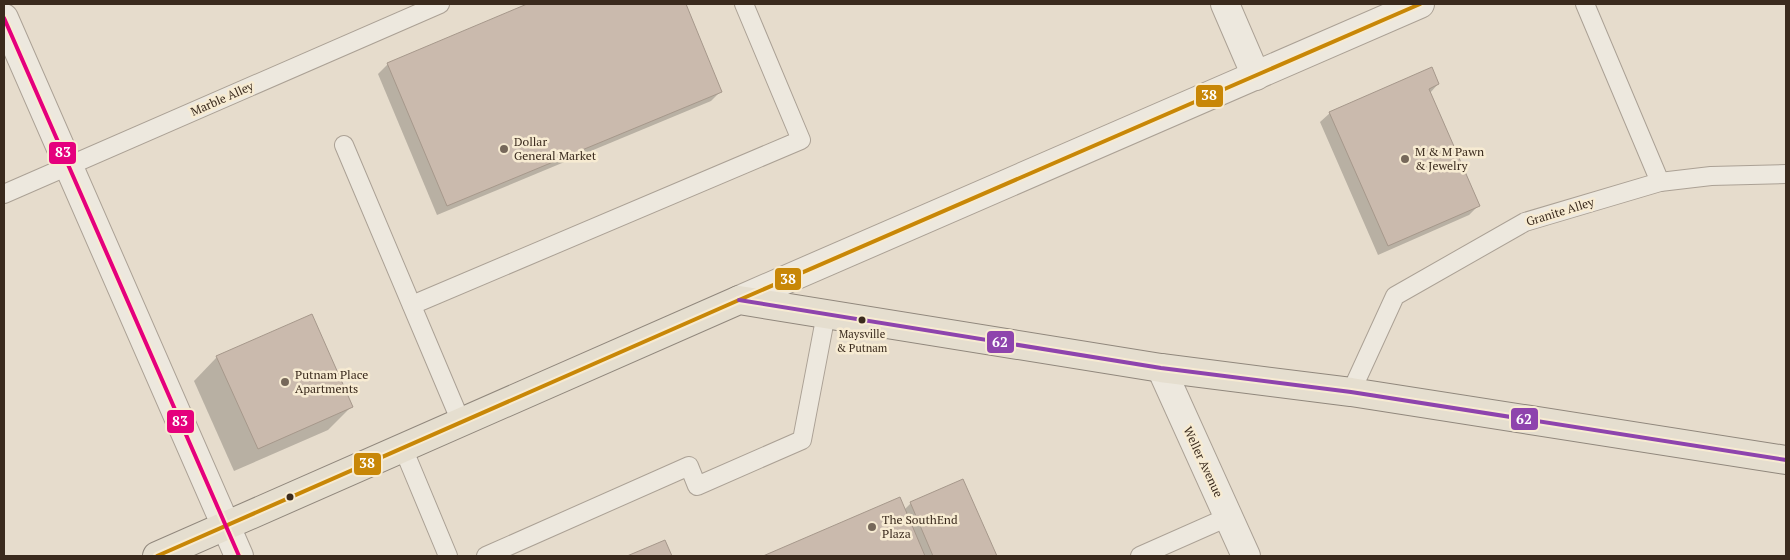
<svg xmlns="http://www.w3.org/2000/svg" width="1790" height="560" font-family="'PT Serif',serif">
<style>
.shadow{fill:#0003}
.building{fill:#cabaad;stroke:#a6988b}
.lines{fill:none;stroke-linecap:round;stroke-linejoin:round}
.lane-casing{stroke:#aba195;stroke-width:20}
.street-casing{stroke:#aba195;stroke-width:30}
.primary-casing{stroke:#90877c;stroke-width:30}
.lane{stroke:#ede8de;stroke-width:18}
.street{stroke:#ede8de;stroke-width:28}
.primary{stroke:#e5decf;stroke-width:28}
.bus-1-casing{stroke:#f7ebd2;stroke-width:8}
.bus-2-casing{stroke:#f7ebd2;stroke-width:8}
.bus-3-casing{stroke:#f7ebd2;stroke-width:8}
.bus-1{stroke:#c88707;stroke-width:4}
.bus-2{stroke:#e5007d;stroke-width:4}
.bus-3{stroke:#8e44ad;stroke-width:4}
.poi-dot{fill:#76685a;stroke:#f7ebd2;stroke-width:2}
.bus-dot{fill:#3a2a1d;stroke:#f7ebd2;stroke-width:2}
.labels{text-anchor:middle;stroke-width:5;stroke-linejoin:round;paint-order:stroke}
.bus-label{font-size:11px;fill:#3a2a1d;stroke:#f7ebd2}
.street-label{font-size:12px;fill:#3a2a1d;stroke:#f7ebd2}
.poi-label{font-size:12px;fill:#3a2a1d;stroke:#f7ebd2;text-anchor:start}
.line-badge{stroke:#f7ebd2;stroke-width:2}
.badge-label{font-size:14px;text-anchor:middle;font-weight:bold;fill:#fff}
</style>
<rect width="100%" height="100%" fill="#e6dccc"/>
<g class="shadow">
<path d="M530 4H685L721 91 711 101 437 215 378 74 388 64Z"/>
<path d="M1438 84 1430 93 1479 205 1469 215 1378 255 1320 122 1330 113Z"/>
<path d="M217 357 351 407 328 430 234 471 194 381Z"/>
<path d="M962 481 995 556H766L899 499 904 510 911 503Z"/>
</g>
<g class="building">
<path d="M527 4H686L722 92 447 206 387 63Z"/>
<path d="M1432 67 1439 84 1429 89 1480 206 1388 246 1329 112Z"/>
<path d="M312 314 353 407 258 449 216 356Z"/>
<path d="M963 479 997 556H933L910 502Z"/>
<path d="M900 497 925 556H763Z"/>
<path d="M665 540 672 556H627Z"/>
</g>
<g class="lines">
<g class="lane-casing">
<g id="lane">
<path d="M1585 4 1660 182"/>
<path d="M344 145 461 422"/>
<path d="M4 194 440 4"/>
<path d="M412 305 801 140 744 4"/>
<path d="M1351 392 1395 296 1525 222 1660 182 1711 176 1786 174"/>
<path d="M403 448 448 556"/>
<path d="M486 556 689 466 697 486 802 440 826 314"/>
<path d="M1140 556 1228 517"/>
</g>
</g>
<g class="street-casing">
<g id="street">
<path d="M1225 4 1256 76"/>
<path d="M4 18 239 556"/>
<path d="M739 300 1420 4"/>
<path d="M1161 368 1246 556"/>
</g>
</g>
<g class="primary-casing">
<path id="primary" d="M157 556 739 300 1161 368 1351 392 1786 460"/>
</g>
<use href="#lane" class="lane"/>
<use href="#street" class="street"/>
<use href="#primary" class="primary"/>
<g class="bus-1-casing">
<path id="bus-1" d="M157 556 739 300 1420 4"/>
</g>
<g class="bus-2-casing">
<path id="bus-2" d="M4 18 239 556"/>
</g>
<g class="bus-3-casing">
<path id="bus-3" d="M739 300 1161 368 1351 392 1786 460"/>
</g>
<use href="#bus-1" class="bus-1"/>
<use href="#bus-2" class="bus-2"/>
<use href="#bus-3" class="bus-3"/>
</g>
<g class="poi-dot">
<circle cx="504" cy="149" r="5"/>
<circle cx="1405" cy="159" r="5"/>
<circle cx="285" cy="382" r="5"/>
<circle cx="872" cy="527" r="5"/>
</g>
<g class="bus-dot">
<circle cx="862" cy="320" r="4.5"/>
<circle cx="290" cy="497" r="4.5"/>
</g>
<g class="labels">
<g class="bus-label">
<text x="862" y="338">Maysville<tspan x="862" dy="14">&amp; Putnam</tspan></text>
</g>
<g class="street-label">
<text transform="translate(222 99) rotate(-24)" y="4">Marble Alley</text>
<text transform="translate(1560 212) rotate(-17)" y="4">Granite Alley</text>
<text transform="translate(1203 462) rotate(65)" y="4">Weller Avenue</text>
</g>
<g class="poi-label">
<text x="514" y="146">Dollar<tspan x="514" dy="14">General Market</tspan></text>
<text x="1415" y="156">M &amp; M Pawn<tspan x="1415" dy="14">&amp; Jewelry</tspan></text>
<text x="295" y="379">Putnam Place<tspan x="295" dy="14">Apartments</tspan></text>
<text x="882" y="524">The SouthEnd<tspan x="882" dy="14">Plaza</tspan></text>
</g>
</g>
<g class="line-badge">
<rect x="1195" y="84" width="29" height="24" rx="5" fill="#c88707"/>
<rect x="48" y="141" width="29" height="24" rx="5" fill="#e5007d"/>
<rect x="774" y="267" width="28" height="24" rx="5" fill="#c88707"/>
<rect x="986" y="330" width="29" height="24" rx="5" fill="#8e44ad"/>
<rect x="1510" y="407" width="29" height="24" rx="5" fill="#8e44ad"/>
<rect x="166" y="409" width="29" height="25" rx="5" fill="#e5007d"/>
<rect x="353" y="452" width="29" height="24" rx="5" fill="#c88707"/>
</g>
<g class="badge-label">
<text x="1209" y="100">38</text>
<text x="63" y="157">83</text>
<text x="788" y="284">38</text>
<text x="1000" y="347">62</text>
<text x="1524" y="424">62</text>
<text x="180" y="426">83</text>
<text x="367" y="468">38</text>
</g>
<rect width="1790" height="560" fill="none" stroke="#3a2a1d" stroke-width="10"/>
</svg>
